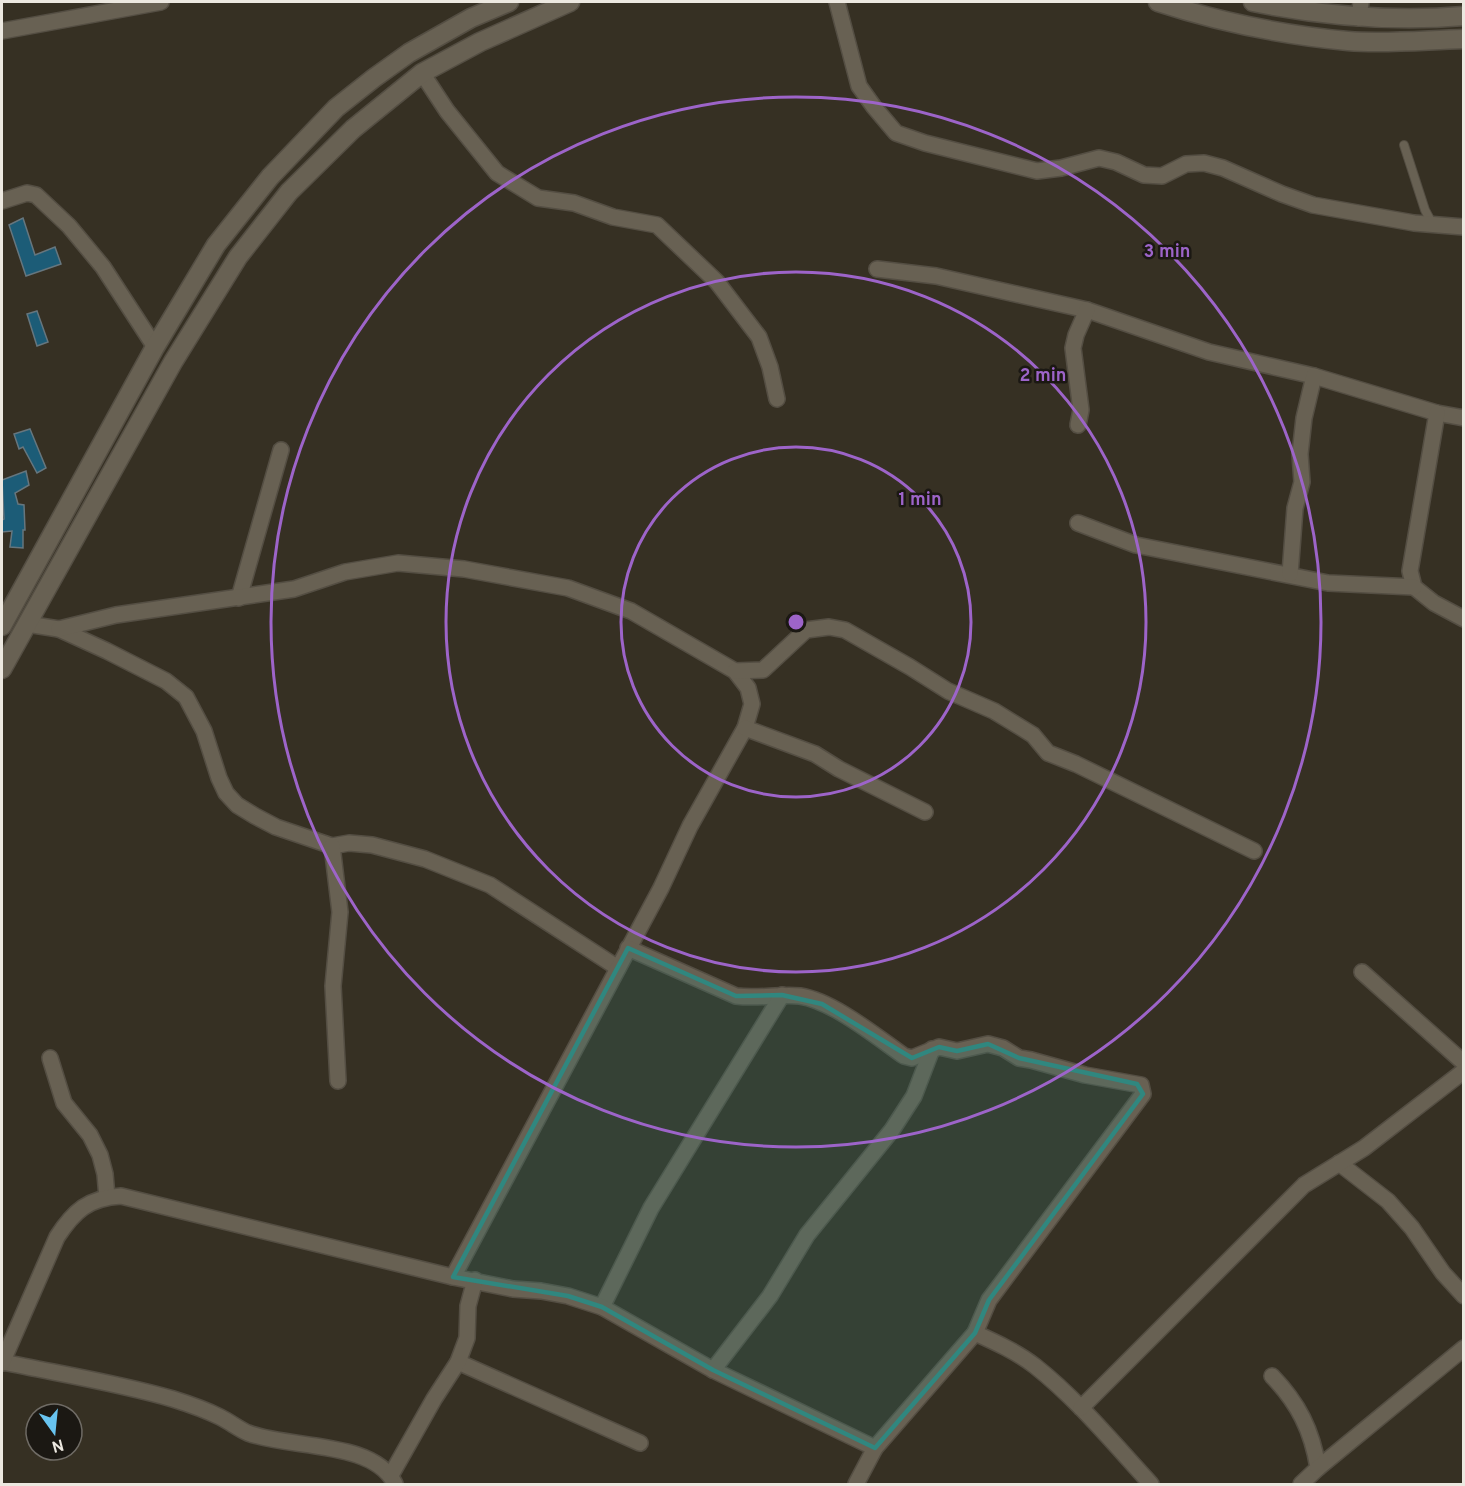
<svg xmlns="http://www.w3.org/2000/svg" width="1465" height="1486" font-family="Overpass,sans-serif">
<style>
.building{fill:#1c5c77;stroke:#66767e;stroke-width:1.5}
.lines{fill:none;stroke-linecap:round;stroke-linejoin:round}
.service-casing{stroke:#544e43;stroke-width:10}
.minor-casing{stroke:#544e43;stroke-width:18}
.tertiary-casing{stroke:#544e43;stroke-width:21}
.service{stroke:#686153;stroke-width:8}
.minor{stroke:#686153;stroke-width:15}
.tertiary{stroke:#686153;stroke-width:18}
.marked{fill:#30877f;fill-opacity:0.2;stroke:#30877f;stroke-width:4.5;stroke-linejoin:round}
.ring{fill:none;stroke:#9d64c9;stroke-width:3}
.centre{fill:#9d64c9;stroke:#1b1813;stroke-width:3}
.ring-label{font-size:18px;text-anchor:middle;font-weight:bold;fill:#9d64c9;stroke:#1b1813;stroke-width:5;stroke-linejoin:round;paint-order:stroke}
</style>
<rect width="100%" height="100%" fill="#363023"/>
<g class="building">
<path d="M23 218 35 255 55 247 61 264 26 276 9 225Z"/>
<path d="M37 311 48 342 37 346 27 314Z"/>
<path d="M30 429 46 468 37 473 23 447 19 449 14 434Z"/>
<path d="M26 471 29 485 15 493 18 504 24 505 25 530H23V548L10 547 12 531 2 532V520L4 519 2 480Z"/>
</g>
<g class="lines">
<g class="service-casing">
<path id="service" d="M1404 145 1425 210 1433 225"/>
</g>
<g class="minor-casing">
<g id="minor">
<path d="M837 2 859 86 874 107 896 133 925 143 1037 171 1061 168 1099 158 1116 162 1144 175 1162 176 1186 164 1204 163 1223 168 1282 194 1313 205 1414 223 1464 227"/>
<path d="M1359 18 1361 2"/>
<path d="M2 31 161 2"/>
<path d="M422 73 447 111 497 173 538 198 574 203 613 217 657 225 717 282 759 337 770 367 777 399"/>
<path d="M2 201 27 193 36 195 69 226 103 267 155 347"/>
<path d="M877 269 936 276 1087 310 1209 352 1314 376 1437 413 1464 418"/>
<path d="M1437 413 1410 571 1414 587 1434 603 1464 619"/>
<path d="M1078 425 1081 410 1073 348 1076 335 1087 310"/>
<path d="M1078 523 1136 545 1328 583 1414 587"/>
<path d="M1290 574 1295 508 1302 482 1300 454 1304 418 1314 376"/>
<path d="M239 598 281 450"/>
<path d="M27 624 59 629 107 651 166 681 186 697 204 731 219 778 226 793 237 805 255 816 276 827 332 846 349 843 372 845 425 859 490 885 618 968"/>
<path d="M59 629 116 615 294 589 345 572 398 563 464 569 568 588 631 611 735 671 748 688 752 704 745 728 690 826 661 888 453 1277"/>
<path d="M735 671 763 670 806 630 829 627 845 630 910 667 948 691 994 711 1033 735 1048 753 1076 764 1254 851"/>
<path d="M745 728 815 754 839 769 925 812"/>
<path d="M332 846 340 912 333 986 338 1081"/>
<path d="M628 948 736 996C758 999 778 994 800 996 833 1001 877 1037 904 1056L912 1058 939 1047 957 1051 988 1044 1003 1048 1019 1058 1031 1060 1085 1075 1141 1085 1143 1094 989 1300 975 1333"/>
<path d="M1362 972 1464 1063"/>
<path d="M50 1058 64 1103 90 1135 100 1155 105 1174 107 1197"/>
<path d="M1339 1163 1388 1201 1412 1228 1443 1273 1464 1296"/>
<path d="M602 1307 651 1208 782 995"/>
<path d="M3 1362C60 1374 118 1383 173 1399 189 1404 206 1410 220 1417 230 1422 239 1429 248 1433 289 1449 374 1440 395 1484"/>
<path d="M458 1362 640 1443"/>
<path d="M2 1363 57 1237C74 1211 88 1198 121 1196L453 1277 513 1289 541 1291 568 1296 602 1307 713 1370 875 1448 975 1333C995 1342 1017 1352 1035 1366 1078 1400 1114 1444 1151 1484"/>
<path d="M713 1370 770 1296 807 1235 892 1130 914 1096 932 1049"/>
<path d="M1272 1376C1298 1403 1312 1430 1318 1468L1301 1484"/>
<path d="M1081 1408 1304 1185 1364 1148 1464 1071"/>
<path d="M1318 1468 1464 1348"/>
<path d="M391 1475 434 1399 458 1362 467 1338 468 1306 475 1280"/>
<path d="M856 1484 875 1448"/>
</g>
</g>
<g class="tertiary-casing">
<g id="tertiary">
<path d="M1158 2C1219 22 1284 35 1348 41 1386 44 1425 40 1464 39"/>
<path d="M1253 2C1323 16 1392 22 1464 16"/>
<path d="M2 626 155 347 216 245 270 177 336 108 374 78 409 53 471 18 509 2"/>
<path d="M2 669 173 362 238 257 289 192 353 129 422 73 480 42 570 2"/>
</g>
</g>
<use href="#service" class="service"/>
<use href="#minor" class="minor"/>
<use href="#tertiary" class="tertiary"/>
</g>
<path class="marked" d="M628 948 736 996 782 995 822 1004 912 1058 939 1047 957 1051 988 1044 1019 1058 1137 1084 1143 1094 989 1300 975 1333 875 1448 713 1370 602 1307 568 1296 453 1277Z"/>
<g class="ring">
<circle cx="796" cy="622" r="175"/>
<circle cx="796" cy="622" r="350"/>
<circle cx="796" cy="622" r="525"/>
</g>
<circle cx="796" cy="622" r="9" class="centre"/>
<g class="ring-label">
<text x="1167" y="257">3 min</text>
<text x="1043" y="381">2 min</text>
<text x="920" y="505">1 min</text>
</g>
<rect width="1465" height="1486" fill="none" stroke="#ece8e0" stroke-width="6"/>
<g transform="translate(54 1432) rotate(165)"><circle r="28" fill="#1b1813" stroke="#6f6b65" stroke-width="1.5"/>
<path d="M0-4.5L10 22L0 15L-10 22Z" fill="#68c4f0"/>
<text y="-9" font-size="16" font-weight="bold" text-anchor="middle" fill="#ece8e0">N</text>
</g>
</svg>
